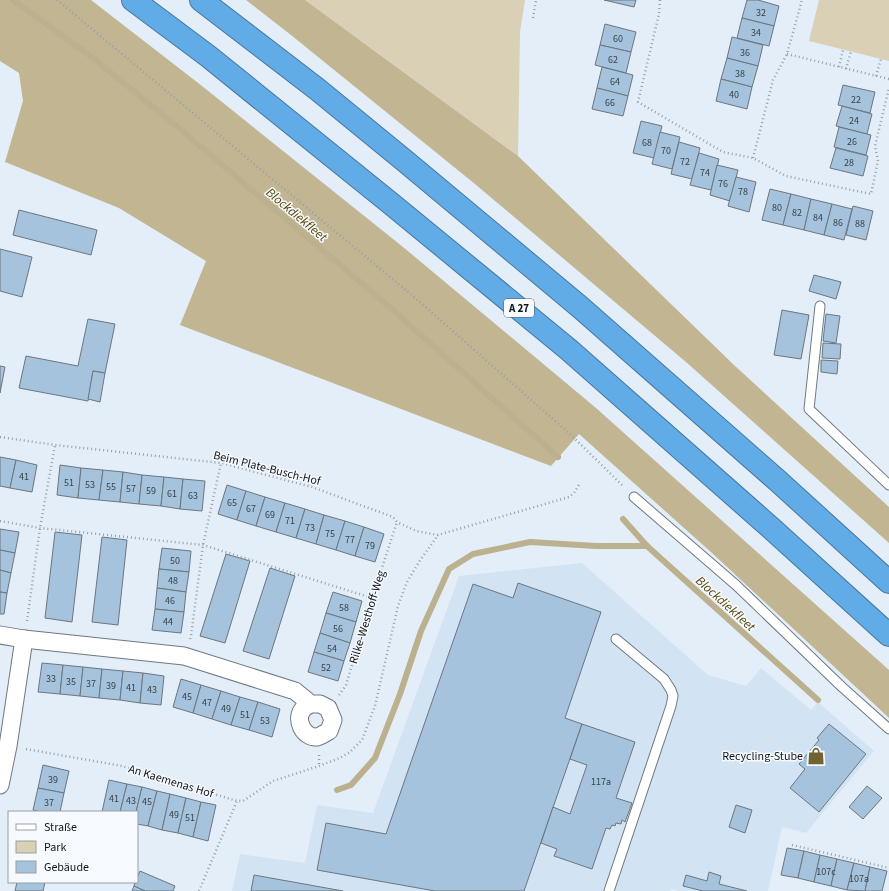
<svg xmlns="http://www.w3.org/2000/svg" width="889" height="891" font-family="'Source Sans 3',sans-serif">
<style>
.built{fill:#d2e4f3}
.green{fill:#d9d0b5}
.forest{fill:#c1b592}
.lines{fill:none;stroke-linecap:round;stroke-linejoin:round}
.stream{stroke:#bcb18e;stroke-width:6}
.building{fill:#a5c3dc;stroke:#6c767f}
.service-casing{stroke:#6f7981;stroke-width:11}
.minor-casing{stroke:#6f7981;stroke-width:19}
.motorway-casing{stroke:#46779f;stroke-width:24}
.path{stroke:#97a0a7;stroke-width:2.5;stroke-dasharray:1 3;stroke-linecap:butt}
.service{stroke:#fff;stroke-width:9}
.minor{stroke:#fff;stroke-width:17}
.motorway{stroke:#61abe6;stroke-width:22}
.labels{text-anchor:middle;stroke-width:3;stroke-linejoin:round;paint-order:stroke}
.number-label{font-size:10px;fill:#38424a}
.shield{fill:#f6fafe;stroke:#575b5e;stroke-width:1}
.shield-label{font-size:11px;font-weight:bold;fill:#13171a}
.street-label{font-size:12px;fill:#13171a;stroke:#f6fafe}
.poi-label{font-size:12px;fill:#13171a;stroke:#f6fafe;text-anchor:end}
.water-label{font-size:13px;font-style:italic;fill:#574505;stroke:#f6fafe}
</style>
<rect width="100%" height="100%" fill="#e3eef8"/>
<path class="built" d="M582 563 708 675 746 686 761 668 811 710 818 702 874 751 806 833 782 827 768 891H679L671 889 670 891H232L240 854 305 863 317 805 373 813 459 576Z"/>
<g class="green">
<path d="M305 0H525L520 32 518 156Z"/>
<path d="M819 0H889V61L809 41Z"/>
</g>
<g class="forest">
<path d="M0 0H91L202 86 403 247 596 408 889 670V718L712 553 579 434 551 466 180 325 206 261 119 208 5 162 23 101 19 73 0 61Z"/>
<path d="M246 0H305L518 156 735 366 889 507V543L686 362 475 184 291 35Z"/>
</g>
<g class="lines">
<g class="stream">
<path d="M13 0 93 58 174 124 386 304 558 457"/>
<path d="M623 519 647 546 818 700"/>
<path d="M337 790 351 785 375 758 400 694 421 631 449 569 473 554 530 542 596 546H647"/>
</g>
</g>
<g class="building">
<path d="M604 0H636L634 7Z"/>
<path d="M747 0H758L779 6 774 26 742 18Z"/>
<path d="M742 18 774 26 769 46 737 38Z"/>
<path d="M605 24 636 32 631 52 600 45Z"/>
<path d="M732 37 763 45 758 66 727 58Z"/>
<path d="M600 45 631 52 626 73 595 65Z"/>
<path d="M727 58 758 66 752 87 721 79Z"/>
<path d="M602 67 633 75 628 96 597 88Z"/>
<path d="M721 79 752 87 747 109 716 101Z"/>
<path d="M843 85 875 92 870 113 838 105Z"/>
<path d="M597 88 628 96 623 116 592 109Z"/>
<path d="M842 106 872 114 867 134 836 126Z"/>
<path d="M641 121 662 126 654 158 633 153Z"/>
<path d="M839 127 871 135 866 155 834 147Z"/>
<path d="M660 132 680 137 672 169 652 164Z"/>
<path d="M679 142 700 148 692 179 671 174Z"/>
<path d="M836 148 868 156 863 176 830 168Z"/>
<path d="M699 153 719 159 711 190 690 185Z"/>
<path d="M717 165 738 170 730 201 710 195Z"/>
<path d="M736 177 756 182 749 212 728 206Z"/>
<path d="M770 189 791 194 783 225 762 220Z"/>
<path d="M791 194 811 199 804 230 783 225Z"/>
<path d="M811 199 832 204 824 235 804 230Z"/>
<path d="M832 204 852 209 844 240 824 235Z"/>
<path d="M853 206 873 211 866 240 846 235Z"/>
<path d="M19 210 97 230 91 255 13 235Z"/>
<path d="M0 249 32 257 22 297 0 291Z"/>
<path d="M814 275 841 282 836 299 809 291Z"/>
<path d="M782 310 809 315 801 359 774 355Z"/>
<path d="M826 314 840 316 836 343 823 341Z"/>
<path d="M88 319 115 324 105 373 93 371 88 401 19 388 26 356 78 366Z"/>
<path d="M823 343 841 344 840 359 822 358Z"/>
<path d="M821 360 838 361 837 374 821 372Z"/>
<path d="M0 366 5 367 0 393Z"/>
<path d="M93 371 105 373 100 402 88 399Z"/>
<path d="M0 457 16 460 10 488 0 486Z"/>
<path d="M16 460 37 465 32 492 10 488Z"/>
<path d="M60 465 81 468 78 498 57 495Z"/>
<path d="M81 468 103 470 99 500 78 498Z"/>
<path d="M103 470 123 472 120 502 99 500Z"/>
<path d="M123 472 142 475 139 504 120 502Z"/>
<path d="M142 475 164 477 161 506 139 504Z"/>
<path d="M164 477 183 479 180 509 161 506Z"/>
<path d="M183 479 205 481 202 511 180 509Z"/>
<path d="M227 485 246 491 237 520 218 514Z"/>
<path d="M246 491 265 497 256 526 237 520Z"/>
<path d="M265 497 285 503 276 532 256 526Z"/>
<path d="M285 503 305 509 296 538 276 532Z"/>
<path d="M305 509 324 515 316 544 296 538Z"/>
<path d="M324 515 345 521 336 550 316 544Z"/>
<path d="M345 521 364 527 355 556 336 550Z"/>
<path d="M364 527 384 534 375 562 355 556Z"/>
<path d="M0 529 19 532 15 553 0 550Z"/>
<path d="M55 532 82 535 72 622 45 618Z"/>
<path d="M102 537 127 540 118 625 92 622Z"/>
<path d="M162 548 191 551 189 572 159 569Z"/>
<path d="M0 550 15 553 11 573 0 570Z"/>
<path d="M226 554 250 561 225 643 200 636Z"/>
<path d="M270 568 295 576 269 659 243 651Z"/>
<path d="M159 569 189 572 186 592 157 588Z"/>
<path d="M0 570 11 573 7 593 0 592Z"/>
<path d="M518 583 601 612 565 718 582 724 524 891H435L317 870 326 823 386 834 473 584 513 598Z"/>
<path d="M157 588 186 592 184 612 155 609Z"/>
<path d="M0 592 7 593 4 614H0Z"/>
<path d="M333 592 362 601 356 622 326 613Z"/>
<path d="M155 609 184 612 181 633 152 630Z"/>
<path d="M326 613 356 622 350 643 320 633Z"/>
<path d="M320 633 350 643 344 661 314 652Z"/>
<path d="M314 652 344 661 338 681 308 672Z"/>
<path d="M42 663 63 665 60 694 38 692Z"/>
<path d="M63 665 83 667 80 696 60 694Z"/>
<path d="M83 667 102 669 99 698 80 696Z"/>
<path d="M102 669 123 671 120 700 99 698Z"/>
<path d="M123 671 143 673 140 703 120 700Z"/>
<path d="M143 673 164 676 161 705 140 703Z"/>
<path d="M181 679 201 685 193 713 173 707Z"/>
<path d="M201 685 221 691 212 719 193 713Z"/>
<path d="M221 691 240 697 231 725 212 719Z"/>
<path d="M240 697 258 702 249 730 231 725Z"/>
<path d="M258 702 280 709 272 737 249 730Z"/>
<path d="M582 724 635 742 616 798 632 803 625 822 622 820 621 824 616 823 615 826 612 825 610 829 606 828 592 869 554 856 557 849 541 843 553 807 570 814 587 765 570 759Z"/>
<path d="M829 724 866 754 819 812 790 788 805 769 799 764 819 740 817 738Z"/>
<path d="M43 765 69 771 64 793 38 788Z"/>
<path d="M109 780 127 784 120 812H102Z"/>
<path d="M127 784 142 787 136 812H120Z"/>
<path d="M867 786 882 798 863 819 849 807Z"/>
<path d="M142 787 157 791 148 826 137 824 136 812Z"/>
<path d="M38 788 64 793 60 812H41L33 810Z"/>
<path d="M157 791 170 794 162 830 148 826Z"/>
<path d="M170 794 186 798 178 833 162 830Z"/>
<path d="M186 798 201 802 193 837 178 833Z"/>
<path d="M201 802 216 805 208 841 193 837Z"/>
<path d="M736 805 752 810 745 833 729 827Z"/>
<path d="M787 848 804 851 798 878 781 875Z"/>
<path d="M804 851 820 855 814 882 798 878Z"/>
<path d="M820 855 837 859 831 886 814 882Z"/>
<path d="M837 859 854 863 847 890 831 886Z"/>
<path d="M854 863 870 867 865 891 847 890Z"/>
<path d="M870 867 887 871 882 891H865Z"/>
<path d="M140 871 175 886 173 891H145L134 886 135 882H137V878Z"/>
<path d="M709 872 721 876 719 884 747 891H703L683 886 686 875 707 881Z"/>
<path d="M254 875 343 891H251Z"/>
<path d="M17 882H45L43 891H15Z"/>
<path d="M134 886 145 891H132Z"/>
</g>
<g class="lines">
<g class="service-casing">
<g id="service">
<path d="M820 306 809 409 889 485"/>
<path d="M634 497 736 585 842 687 889 729"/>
<path d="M609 891 671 706 673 696 671 690 664 679 616 639"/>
</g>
</g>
<g class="minor-casing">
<g id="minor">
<path d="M0 635 24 639 184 656 295 691 311 704H320L328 708 333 720 329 731C325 733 321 736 317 737 304 738 294 720 303 709 305 707 309 705 311 704"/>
<path d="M0 785 8 746 24 639"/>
</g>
</g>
<g class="motorway-casing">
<g id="motorway">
<path d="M133 0 208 56 389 202 568 349 771 528 889 635"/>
<path d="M201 0 317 89 405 161 580 307 778 481 889 582"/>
</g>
</g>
<g class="path">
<path d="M57 0 414 297 570 434 624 487"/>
<path d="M660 0 659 14 638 102 723 152 753 158 786 176 871 194 878 161 875 146 889 88"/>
<path d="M533 18 536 0"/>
<path d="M787 54 889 79"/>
<path d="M839 67 843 50"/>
<path d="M846 69 851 51"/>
<path d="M876 76 881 59"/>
<path d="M753 158 773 80 787 54 802 0"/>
<path d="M0 437 55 445 221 463 312 487 393 517 397 522 416 531 438 535 569 497 574 493 580 483"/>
<path d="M0 521 40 528 203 545 372 598"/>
<path d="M27 621 40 528 55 445"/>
<path d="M190 639 191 636 203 545 221 463"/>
<path d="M339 695 346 685 372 598 397 522"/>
<path d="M26 749 122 766 237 801H243L273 781 319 766 340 758 350 752 362 740 375 706 398 606 407 582 419 562 438 535"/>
<path d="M319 755V766"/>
<path d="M792 845 889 868"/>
<path d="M199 891 237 801"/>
</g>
<use href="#service" class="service"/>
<use href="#minor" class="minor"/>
<use href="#motorway" class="motorway"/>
</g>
<defs>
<g id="shop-bare" transform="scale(1.38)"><path d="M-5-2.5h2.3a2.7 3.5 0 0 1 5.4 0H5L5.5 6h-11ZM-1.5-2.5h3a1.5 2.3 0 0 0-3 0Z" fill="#726230" stroke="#f6fafe" stroke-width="2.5" paint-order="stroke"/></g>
</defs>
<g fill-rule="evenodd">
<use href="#shop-bare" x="816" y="756"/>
</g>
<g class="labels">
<g class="number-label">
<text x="761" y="16">32</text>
<text x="756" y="36">34</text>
<text x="618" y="42">60</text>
<text x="745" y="56">36</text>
<text x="613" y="63">62</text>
<text x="740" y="77">38</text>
<text x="615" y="85">64</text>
<text x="734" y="98">40</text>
<text x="856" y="103">22</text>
<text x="610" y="106">66</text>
<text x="854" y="124">24</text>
<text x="852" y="145">26</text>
<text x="647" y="146">68</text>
<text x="666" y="154">70</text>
<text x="685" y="165">72</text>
<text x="849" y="166">28</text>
<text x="705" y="176">74</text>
<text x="723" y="187">76</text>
<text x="743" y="195">78</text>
<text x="777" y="211">80</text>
<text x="797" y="216">82</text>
<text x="818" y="221">84</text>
<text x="838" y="226">86</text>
<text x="860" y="227">88</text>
<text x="24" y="480">41</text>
<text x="69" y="486">51</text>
<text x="90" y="488">53</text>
<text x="111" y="490">55</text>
<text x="131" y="492">57</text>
<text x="151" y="494">59</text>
<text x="172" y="497">61</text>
<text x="193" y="499">63</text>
<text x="232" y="506">65</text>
<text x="251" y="512">67</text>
<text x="270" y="518">69</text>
<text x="290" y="524">71</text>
<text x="310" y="531">73</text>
<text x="330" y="537">75</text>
<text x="350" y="543">77</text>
<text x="370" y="549">79</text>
<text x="175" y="564">50</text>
<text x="173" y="584">48</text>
<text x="170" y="604">46</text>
<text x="344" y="611">58</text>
<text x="168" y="625">44</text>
<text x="338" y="632">56</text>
<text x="332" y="652">54</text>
<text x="326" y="671">52</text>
<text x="51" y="682">33</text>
<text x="71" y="685">35</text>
<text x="91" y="687">37</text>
<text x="111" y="689">39</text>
<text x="131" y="691">41</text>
<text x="152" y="693">43</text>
<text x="187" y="700">45</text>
<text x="207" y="706">47</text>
<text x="226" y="712">49</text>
<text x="245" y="718">51</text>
<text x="265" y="724">53</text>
<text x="53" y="783">39</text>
<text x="601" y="785">117a</text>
<text x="114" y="802">41</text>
<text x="131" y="804">43</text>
<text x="147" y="805">45</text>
<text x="49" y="806">37</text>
<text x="174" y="818">49</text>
<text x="190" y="821">51</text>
<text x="826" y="875">107c</text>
<text x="859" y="882">107a</text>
</g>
<rect class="shield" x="504" y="299" width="30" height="18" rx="3"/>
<g class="shield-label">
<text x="519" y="312">A 27</text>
</g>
<g class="street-label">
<text transform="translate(267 468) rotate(14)" y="4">Beim Plate-Busch-Hof</text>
<text transform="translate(367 617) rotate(-73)" y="4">Rilke-Westhoff-Weg</text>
<text transform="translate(171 781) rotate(17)" y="4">An Kaemenas Hof</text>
</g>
<g class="poi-label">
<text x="803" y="760">Recycling-Stube</text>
</g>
<g class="water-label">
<text transform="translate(297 214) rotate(40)" y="5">Blockdiekfleet</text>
<text transform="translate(726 603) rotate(42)" y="5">Blockdiekfleet</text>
</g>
</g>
<rect x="8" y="811" width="130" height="72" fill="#f6fafe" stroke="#9b9fa3"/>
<rect x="16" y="824" width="20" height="6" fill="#ffffff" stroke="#9b9fa3"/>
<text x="44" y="831" font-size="12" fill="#13171a">Straße</text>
<rect x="16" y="841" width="20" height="12" fill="#d9d0b5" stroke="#9b9fa3"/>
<text x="44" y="851" font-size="12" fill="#13171a">Park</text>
<rect x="16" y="861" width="20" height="12" fill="#a5c3dc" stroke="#9b9fa3"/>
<text x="44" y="871" font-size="12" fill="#13171a">Gebäude</text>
</svg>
